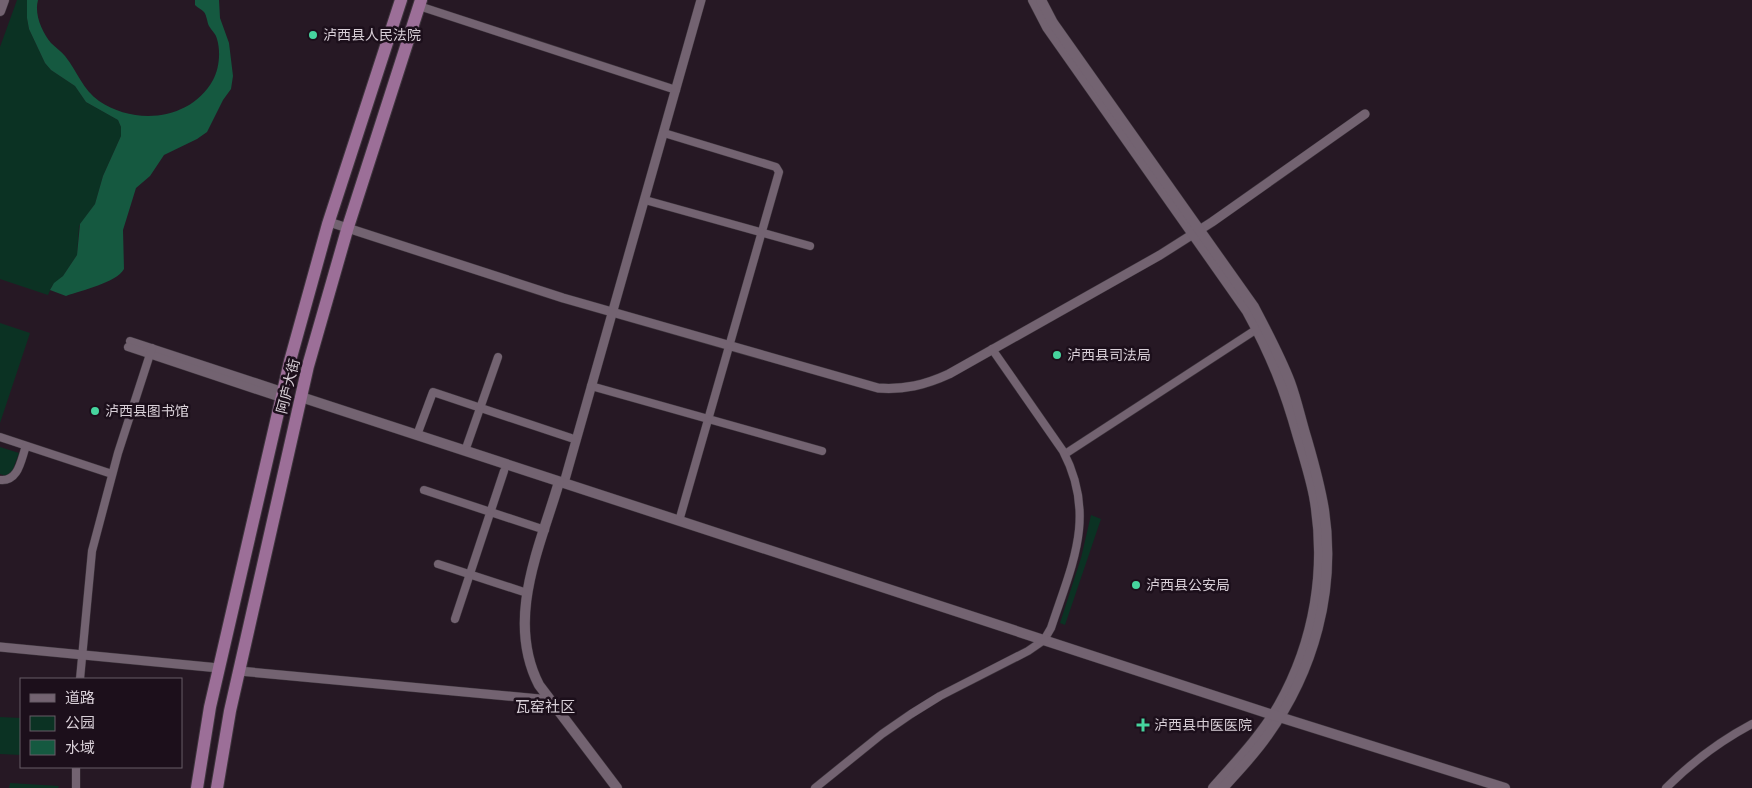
<svg xmlns="http://www.w3.org/2000/svg" width="1752" height="788" font-family="'IBM Plex Serif','Noto Sans SC',serif">
<style>
.green{fill:#0b3223}
.water{fill:#155940}
.lines{fill:none;stroke-linecap:round;stroke-linejoin:round}
.minor-casing{stroke:#3e353d;stroke-width:9}
.tertiary-casing{stroke:#3e353d;stroke-width:10}
.secondary-casing{stroke:#3e353d;stroke-width:11}
.trunk-casing{stroke:#3e353d;stroke-width:14}
.minor{stroke:#736371;stroke-width:8}
.tertiary{stroke:#736371;stroke-width:9}
.secondary{stroke:#736371;stroke-width:10}
.trunk{stroke:#9c6f98;stroke-width:12}
.poi-dot{fill:#46d49e;stroke:#1c0f1b;stroke-width:2}
.labels{text-anchor:middle;stroke-width:5;stroke-linejoin:round;paint-order:stroke}
.poi-label{font-size:14px;fill:#d8cfd7;stroke:#1c0f1b;text-anchor:start}
.street-label{font-size:14px;fill:#d8cfd7;stroke:#1c0f1b}
.neighbourhood-label{font-size:15px;fill:#d8cfd7;stroke:#1c0f1b}
</style>
<rect width="100%" height="100%" fill="#261824"/>
<g class="green">
<path d="M17 0H27V18L29 29 45 63 51 70 75 86 86 102 118 120 121 127V136L103 176 95 204 79 226 77 255 63 276 52 286 48 295 0 279V47Z"/>
<path d="M0 323 30 333 0 423Z"/>
<path d="M0 447 19 453 12 472 6 476 0 474Z"/>
<path d="M1091 515 1101 519 1065 625 1060 623 1081 558Z"/>
<path d="M0 717 21 718V755L0 754Z"/>
<path d="M10 783 59 786 58 788H9Z"/>
</g>
<path class="water" d="M27 0H38C34 14 42 32 51 43 55 47 61 51 65 56 77 71 83 90 99 101 136 126 191 120 213 80 219 69 221 52 217 39 216 34 212 31 209 26 207 22 207 16 204 12 201 9 198 8 195 5V0H219L220 18 229 43 233 76 231 89 223 100 207 132 197 139 164 155 150 176 136 188 123 230 124 269C116 283 82 290 66 296L50 290 54 283 63 276 77 255 80 224 95 204 103 176 121 136V127L118 120 86 102 75 86 51 70 45 63 29 29 27 18Z"/>
<g class="lines">
<g class="minor-casing">
<g id="minor">
<path d="M419 6 676 90"/>
<path d="M664 133 776 167 779 172 679 521"/>
<path d="M645 200 810 246"/>
<path d="M130 341 282 391"/>
<path d="M128 347 281 398"/>
<path d="M591 386 822 451"/>
<path d="M417 435 433 392 571 438"/>
<path d="M0 437 112 474"/>
<path d="M465 451 498 357"/>
<path d="M1065 454 1260 327"/>
<path d="M0 480C19 482 21 459 26 446"/>
<path d="M424 490 545 530"/>
<path d="M438 564 527 593"/>
<path d="M455 619 504 471"/>
<path d="M80 679 92 551 118 453 152 348"/>
<path d="M76 788V767"/>
<path d="M815 788 882 734 911 714 940 696 1028 651 1044 640 1051 628C1072 564 1097 516 1063 451L992 349"/>
<path d="M1666 788C1691 763 1720 741 1752 724"/>
</g>
</g>
<g class="tertiary-casing">
<g id="tertiary">
<path d="M329 222 563 298 878 388C904 390 925 385 949 374L1160 255 1212 222 1365 114"/>
<path d="M564 483 701 0"/>
<path d="M0 647 219 668"/>
<path d="M239 671 550 700"/>
</g>
</g>
<g class="secondary-casing">
<g id="secondary">
<path d="M1033 0 1047 27 1247 311C1271 355 1285 390 1298 437 1304 457 1310 476 1314 496 1327 568 1315 641 1279 705 1261 736 1236 762 1213 788"/>
<path d="M1041 0 1053 23 1254 307C1267 332 1280 356 1290 382 1297 401 1301 421 1307 440 1314 464 1320 486 1324 510 1336 590 1314 671 1267 736 1254 755 1238 771 1223 788"/>
<path d="M0 11 4 0"/>
<path d="M301 397 1273 715 1505 788"/>
<path d="M559 482C540 547 505 619 539 685L617 788"/>
</g>
</g>
<g class="trunk-casing">
<g id="trunk">
<path d="M197 788 210 707 290 361 328 224 401 0"/>
<path d="M217 788 230 711 308 366 347 230 421 0"/>
</g>
</g>
<use href="#minor" class="minor"/>
<use href="#tertiary" class="tertiary"/>
<use href="#secondary" class="secondary"/>
<use href="#trunk" class="trunk"/>
</g>
<g class="poi-dot">
<circle cx="313" cy="35" r="5"/>
<circle cx="1057" cy="355" r="5"/>
<circle cx="95" cy="411" r="5"/>
<circle cx="1136" cy="585" r="5"/>
<path d="M1140.5 717.5h5v5h5v5h-5v5h-5v-5h-5v-5h5z"/>
</g>
<g class="labels">
<g class="poi-label">
<text x="323" y="40">泸西县人民法院</text>
<text x="1067" y="360">泸西县司法局</text>
<text x="105" y="416">泸西县图书馆</text>
<text x="1146" y="590">泸西县公安局</text>
<text x="1154" y="730">泸西县中医医院</text>
</g>
<g class="street-label">
<text transform="translate(288 386) rotate(-76)" y="5">阿庐大街</text>
</g>
<g class="neighbourhood-label">
<text x="545" y="712">瓦窑社区</text>
</g>
</g>
<rect x="20" y="678" width="162" height="90" fill="#1c0f1b" stroke="#675c66"/>
<rect x="30" y="694" width="25" height="8" fill="#736371" stroke="#675c66"/>
<text x="65" y="703" font-size="15" fill="#d8cfd7">道路</text>
<rect x="30" y="716" width="25" height="15" fill="#0b3223" stroke="#675c66"/>
<text x="65" y="728" font-size="15" fill="#d8cfd7">公园</text>
<rect x="30" y="740" width="25" height="15" fill="#155940" stroke="#675c66"/>
<text x="65" y="753" font-size="15" fill="#d8cfd7">水域</text>
</svg>
